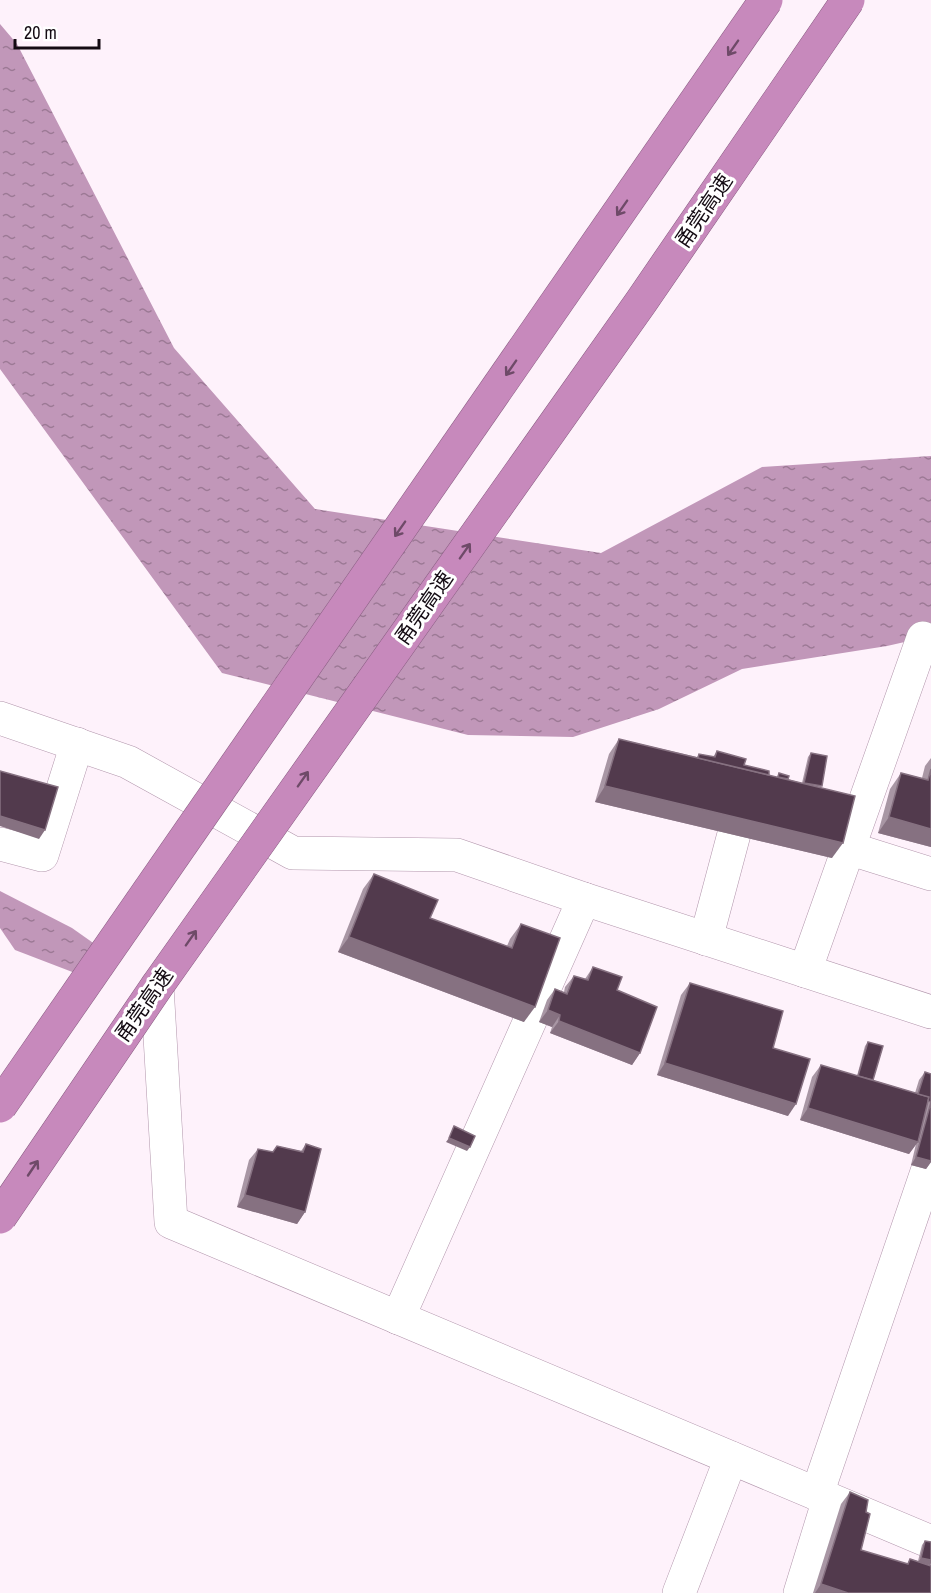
<svg xmlns="http://www.w3.org/2000/svg" width="931" height="1593" font-family="'Archivo Narrow','Noto Sans SC',sans-serif">
<style>
.water{fill:url(#water-ripples)}
.lines{fill:none;stroke-linecap:round;stroke-linejoin:round}
.minor-casing{stroke:#b296ac;stroke-width:34}
.minor{stroke:#fff;stroke-width:33}
.highway-bridge-casing{stroke:#885d81;stroke-width:34;stroke-linecap:butt}
.highway-bridge{stroke:#c789bc;stroke-width:33}
.wall{fill:#a896a4}
.shaded-wall{fill:#867181}
.building{fill:#523a4d;stroke:#867181;stroke-width:1.5}
.oneway{stroke:#6e4a68}
.labels{text-anchor:middle;stroke-width:6;stroke-linejoin:round;paint-order:stroke}
.street-label{font-size:21px;fill:#140b13;stroke:#fff}
</style>
<defs>
<pattern id="water-ripples" width="26" height="14" patternUnits="userSpaceOnUse" patternTransform="scale(1.5)"><rect width="26" height="14" fill="#c197b9"/><path d="M2 4q2-2 4 0t4 0M15 11q2-2 4 0t4 0" fill="none" stroke="#9c7995"/></pattern>
</defs>
<rect width="100%" height="100%" fill="#fef2fb"/>
<g class="water">
<path d="M0 24 17 44 174 348 315 509 601 553 762 467 931 456V636L887 646 742 669 659 709 573 737 468 735 222 673 0 369Z"/>
<path d="M0 891 72 928 106 952 88 978 15 950 0 928Z"/>
</g>
<g class="lines">
<g class="minor-casing">
<g id="minor">
<path d="M0 718 128 762 293 853 457 855 584 899 931 1012"/>
<path d="M0 844 42 855 77 744"/>
<path d="M848 848 931 874"/>
<path d="M706 939 734 834"/>
<path d="M805 971 923 638"/>
<path d="M157 986 171 1222 931 1542"/>
<path d="M398 1318 584 899"/>
<path d="M817 1494 931 1160"/>
<path d="M679 1593 731 1458"/>
<path d="M800 1593 829 1499"/>
</g>
</g>
<use href="#minor" class="minor"/>
<g class="highway-bridge-casing">
<g id="highway-bridge">
<path d="M0 1106 766 0"/>
<path d="M0 1217 157 986 641 302 848 0"/>
</g>
</g>
<use href="#highway-bridge" class="highway-bridge"/>
</g>
<g class="wall">
<path d="M619 739 697 757 699 754 713 757 717 751 744 765 769 775 777 777 779 773 788 779 802 783 808 757 811 753 822 786 821 787 832 858 595 802 609 754Z"/>
<path d="M931 758V847L878 833 890 789 901 773 922 778 925 766Z"/>
<path d="M374 874 430 918 507 946 510 939 521 924 524 1022 338 952 363 889Z"/>
<path d="M593 967 617 990 640 1053 632 1065 550 1033 552 1027 539 1022 547 1000 555 989 564 992 565 987 574 976 585 979Z"/>
<path d="M690 983 773 1048 788 1116 657 1075 681 995Z"/>
<path d="M868 1042 873 1080 915 1093 919 1080 925 1072 931 1074V1162L926 1169 911 1165 916 1144 909 1154 800 1120 812 1077 821 1065 857 1076 865 1046Z"/>
<path d="M306 1144 305 1212 297 1224 237 1207 249 1160 258 1149 273 1152 277 1146 301 1151Z"/>
<path d="M850 1492 866 1512 861 1550 907 1564 910 1559 918 1561 922 1545 925 1541 931 1542V1593H813L841 1504Z"/>
</g>
<g class="shaded-wall">
<path d="M605 786 843 843 832 858 595 802Z"/>
<path d="M0 816 45 830 39 839 0 826Z"/>
<path d="M889 817 931 829V847L878 833Z"/>
<path d="M349 937 535 1007 524 1022 338 952Z"/>
<path d="M548 1010 560 1015 552 1027 539 1022Z"/>
<path d="M559 1021 640 1053 632 1065 550 1033Z"/>
<path d="M665 1063 796 1104 788 1116 657 1075Z"/>
<path d="M808 1108 918 1142 909 1154 800 1120Z"/>
<path d="M449 1138 470 1147 467 1151 446 1142Z"/>
<path d="M916 1157 931 1161V1162L926 1169 911 1165Z"/>
<path d="M245 1195 305 1212 297 1224 237 1207Z"/>
<path d="M921 1558 931 1560V1563L930 1565 918 1562Z"/>
<path d="M821 1584 848 1593H815Z"/>
</g>
<g class="building">
<path d="M619 739 855 796 843 843 605 786Z"/>
<path d="M717 751 746 759 744 765 769 771V775L698 758 699 754 715 757Z"/>
<path d="M811 753 827 756 822 786 804 783Z"/>
<path d="M931 769V829L889 817 901 773 928 780Z"/>
<path d="M0 771 58 787 45 830 0 816Z"/>
<path d="M779 773 789 776 788 779 778 777Z"/>
<path d="M374 874 438 900 430 918 512 948 521 924 560 938 535 1007 349 937Z"/>
<path d="M593 967 622 977 617 990 657 1007 640 1053 559 1021 560 1015 548 1010 555 989 567 994 574 976 588 980Z"/>
<path d="M690 983 783 1011 773 1048 810 1059 796 1104 665 1063Z"/>
<path d="M868 1042 883 1046 873 1080 858 1076Z"/>
<path d="M821 1065 929 1097 918 1142 808 1108Z"/>
<path d="M925 1072 931 1074V1161L916 1157 931 1102 928 1101 929 1097 918 1094Z"/>
<path d="M454 1126 475 1136 470 1147 449 1138Z"/>
<path d="M306 1144 321 1149 305 1212 245 1195 258 1149 273 1152 277 1146 303 1152Z"/>
<path d="M850 1492 868 1500 866 1512 870 1514 861 1550 908 1564 910 1559 931 1566V1593H848L821 1584Z"/>
<path d="M925 1541 931 1542V1560L921 1558Z"/>
</g>
<defs><path id="oneway-shaft" d="M-6 0H5M1.5-3L5.5 0L1.5 3" fill="none" stroke-width="1.6" stroke-linecap="round" stroke-linejoin="round" transform="scale(1.5)"/></defs>
<g class="oneway">
<use href="#oneway-shaft" transform="translate(733 48) rotate(125)"/>
<use href="#oneway-shaft" transform="translate(622 208) rotate(125)"/>
<use href="#oneway-shaft" transform="translate(511 368) rotate(125)"/>
<use href="#oneway-shaft" transform="translate(400 529) rotate(125)"/>
<use href="#oneway-shaft" transform="translate(465 551) rotate(-55)"/>
<use href="#oneway-shaft" transform="translate(303 779) rotate(-55)"/>
<use href="#oneway-shaft" transform="translate(191 938) rotate(-55)"/>
<use href="#oneway-shaft" transform="translate(33 1168) rotate(-56)"/>
</g>
<g class="labels">
<g class="street-label">
<text transform="translate(704 211) rotate(-56)" y="7">甬莞高速</text>
<text transform="translate(424 608) rotate(-55)" y="7">甬莞高速</text>
<text transform="translate(144 1005) rotate(-55)" y="7">甬莞高速</text>
</g>
</g>
<path d="M15 39v9h84v-9" fill="none" stroke="#140b13" stroke-width="3"/>
<text x="24" y="39" font-size="18" fill="#140b13" stroke="#ffffff" stroke-width="4.5" paint-order="stroke">20 m</text>
</svg>
